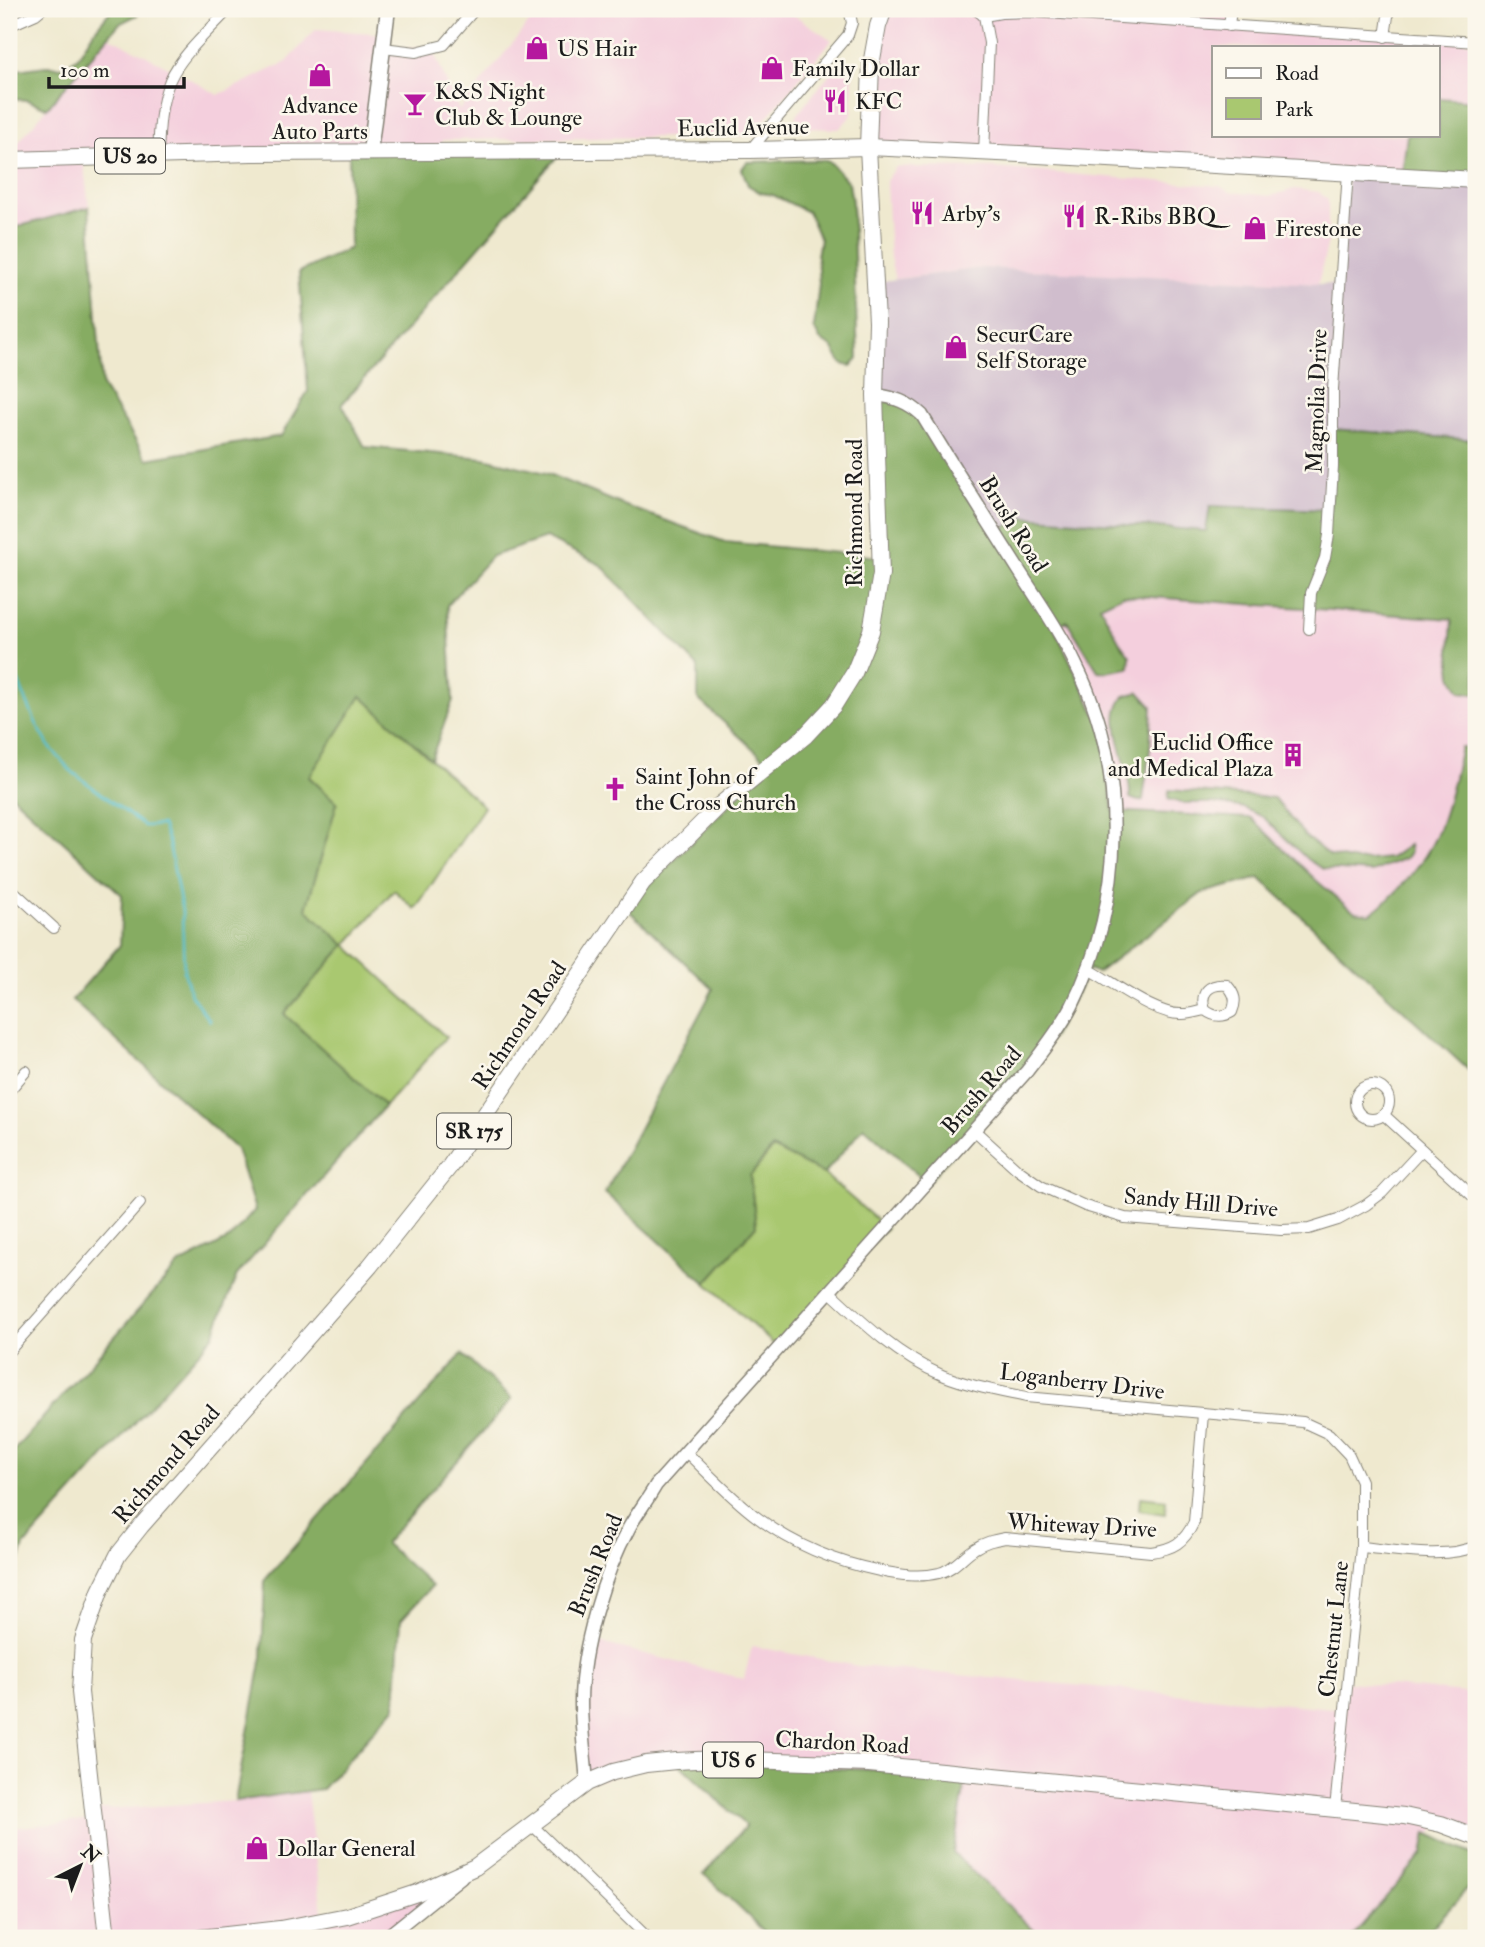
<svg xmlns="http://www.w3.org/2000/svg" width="1485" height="1947" font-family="'IM FELL Double Pica',serif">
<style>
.built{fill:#f4cfdd}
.industrial{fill:#d0bdcd}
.green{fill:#a9c870;stroke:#627246;stroke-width:2}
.forest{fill:#86ac62;stroke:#51643f;stroke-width:2}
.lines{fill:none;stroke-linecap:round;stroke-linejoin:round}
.stream{stroke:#51bdcc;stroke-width:2.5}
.minor-casing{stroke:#868276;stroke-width:12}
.tertiary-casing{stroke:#868276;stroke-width:15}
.secondary-casing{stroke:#868276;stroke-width:17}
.primary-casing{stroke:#868276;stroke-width:18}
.minor{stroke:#fff;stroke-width:10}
.tertiary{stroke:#fff;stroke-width:12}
.secondary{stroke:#fff;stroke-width:14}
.primary{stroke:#fff;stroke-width:16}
.labels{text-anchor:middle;stroke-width:5;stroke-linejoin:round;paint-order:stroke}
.shield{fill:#fbf7ec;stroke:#5f5e5a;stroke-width:2}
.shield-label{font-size:21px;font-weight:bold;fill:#1c1c1c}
.poi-label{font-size:23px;fill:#1c1c1c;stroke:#fbf7ec;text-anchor:start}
.street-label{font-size:23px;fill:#1c1c1c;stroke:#fbf7ec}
</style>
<rect width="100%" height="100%" fill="#fbf7ec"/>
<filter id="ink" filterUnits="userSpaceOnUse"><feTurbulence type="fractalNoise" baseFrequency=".0143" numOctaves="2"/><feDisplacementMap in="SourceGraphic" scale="14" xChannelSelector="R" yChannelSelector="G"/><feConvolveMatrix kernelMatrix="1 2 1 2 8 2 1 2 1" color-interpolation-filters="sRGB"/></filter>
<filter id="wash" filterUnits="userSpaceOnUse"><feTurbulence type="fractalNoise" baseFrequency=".00686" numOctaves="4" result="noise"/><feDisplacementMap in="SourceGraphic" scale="28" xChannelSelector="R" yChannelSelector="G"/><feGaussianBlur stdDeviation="1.57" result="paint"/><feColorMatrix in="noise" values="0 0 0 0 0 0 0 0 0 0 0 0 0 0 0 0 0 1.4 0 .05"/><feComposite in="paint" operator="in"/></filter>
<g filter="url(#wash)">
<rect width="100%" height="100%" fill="#efe9cf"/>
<g class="built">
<path d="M540 9H785L832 40 755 131 748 136 442 140V152L83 158 89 207 9 229V153L108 36 176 71 218 95 287 62 316 29 385 34 383 48H432L459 110Z"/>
<path d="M884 9H1231L1229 25 1476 42V101L1438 98V47H1214V135H1407L1402 175 868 147Z"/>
<path d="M840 61 853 63 852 115 839 129 808 128 795 117Z"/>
<path d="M896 167 993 168 1219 186 1230 192 1271 196 1294 189 1319 192 1328 200V242L1318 284 983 268 895 279 890 257 886 181Z"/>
<path d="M1123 595 1452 619 1476 629V748H1461L1444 813 1435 839 1411 874 1383 906 1370 914 1356 912 1345 905 1317 881 1251 818 1113 811 1054 626Z"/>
<path d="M589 1640 744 1679 752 1646 857 1666 1344 1709 1348 1682 1476 1694V1832L1444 1820 1425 1840 1423 1854 1351 1938H1042L953 1853 967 1774 676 1761 587 1783 581 1702Z"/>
<path d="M307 1791 323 1920 475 1867 385 1938H9V1828L93 1820V1810L235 1801Z"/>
</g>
<path class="industrial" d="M1348 172 1476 180V440L1334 429 1330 510 1210 506 1207 531 1024 517 995 533 875 395V282L983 268 1340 285Z"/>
<g class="green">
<path d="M361 696 484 807 415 909 394 890 346 945 446 1037 385 1106 284 1014 345 945 306 909 337 803 309 777Z"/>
<path d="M773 1148 824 1174 886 1228 778 1348 706 1283 756 1226 750 1176Z"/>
<path d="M1140 1497 1166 1500 1165 1514 1139 1510Z"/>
</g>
<g class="forest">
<path d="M112 9H140L137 15 119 24 47 108 27 100 9 99V71L46 66 64 67 78 57 94 31Z"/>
<path d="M1438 98 1476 101V180L1402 175 1407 135H1438Z"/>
<path d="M562 151 342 404 365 447 484 458 546 473 623 505 725 542 880 557 875 395 914 407 995 533 1024 517 1206 531 1210 506 1330 510 1333 429 1476 440V694L1461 692 1452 676 1450 653 1452 619 1123 595 1100 606 1119 641 1130 656 1129 668 1106 672 1098 671 1067 621 1054 627 1102 727 1113 811 1251 818 1317 881 1345 905 1356 912 1370 914C1393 899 1425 862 1436 836 1448 808 1454 777 1461 747L1476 748V1077L1260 878 1202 893 1097 973 1089 969 1053 1037 927 1183 864 1127 824 1174 772 1148 750 1176 756 1226 706 1283 605 1193 713 989 626 908 770 764 698 699V667L601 565 546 538 492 556 447 605 453 700 431 759 361 696 309 777 337 803 306 909 345 945 284 1014 385 1106 237 1275 213 1336 24 1546 9 1592V1458L17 1447 178 1265 229 1239 255 1210 236 1149 72 1000 120 945 122 895 9 793V229L89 207 102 386 147 459 281 436 308 391 299 272 350 248 349 152Z"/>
<path d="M821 160 830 162 849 183 852 202 858 359 851 366 842 364 832 347 820 340 814 328 819 283 817 256 820 239 808 212 773 195 761 193 748 185 742 169 747 162Z"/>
<path d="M1139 692 1152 706 1150 749 1143 800 1138 801 1130 798C1131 770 1112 735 1117 711 1118 706 1122 700 1124 696Z"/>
<path d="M1169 790 1274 798 1306 837 1330 856 1356 861 1390 858 1409 845 1410 852 1406 858 1372 872 1323 869 1308 860 1263 817 1244 808 1213 803H1181L1168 799Z"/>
<path d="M462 1354 512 1399 385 1543 432 1586 401 1620 395 1707 322 1789 235 1801 262 1657 265 1580Z"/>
<path d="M676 1761 967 1774 953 1853 1042 1938H771L704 1874 746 1826Z"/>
<path d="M1427 1833 1476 1856V1879L1423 1938H1351L1423 1854Z"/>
</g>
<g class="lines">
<path class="stream" d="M9 660 36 723 49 746 71 771 144 826 162 825 169 844 182 911 184 971 191 995 210 1021"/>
</g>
</g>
<g filter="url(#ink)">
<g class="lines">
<g class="minor-casing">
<g id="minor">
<path d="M975 9 984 16 1001 13 1032 12 1476 42"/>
<path d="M984 16 989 43 984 152"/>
<path d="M9 26 36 14 42 9"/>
<path d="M1229 26 1231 9"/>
<path d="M1385 37 1389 9"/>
<path d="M383 48 416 52 444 45 475 9"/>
<path d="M750 150 848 35 852 23 849 9"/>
<path d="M158 155C159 130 160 104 170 80 181 55 210 30 229 9"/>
<path d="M1309 629 1311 593 1325 558 1329 535 1333 467V389L1348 172"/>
<path d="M9 887 54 928"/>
<path d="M1088 969C1113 982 1156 1016 1183 1014 1191 1014 1198 1011 1205 1010 1214 1017 1222 1018 1232 1012 1237 1001 1235 994 1227 985 1210 983 1199 992 1205 1010"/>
<circle cx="1372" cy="1102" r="17"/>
<path d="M9 1091 26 1071"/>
<path d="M1384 1115 1476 1199"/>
<path d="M974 1130 1017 1169 1041 1186 1085 1206 1125 1218 1281 1230 1309 1229 1338 1220 1366 1205 1382 1193 1422 1150"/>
<path d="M829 1291C863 1323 899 1357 942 1375 969 1386 998 1391 1026 1397L1303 1422 1329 1434 1349 1455 1361 1481V1547L1335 1809"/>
<path d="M9 1351 140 1203"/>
<path d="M686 1452C709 1474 732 1499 758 1518 794 1545 836 1562 880 1571 900 1575 920 1578 939 1573 953 1570 963 1556 974 1549 984 1542 994 1540 1005 1538L1151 1552C1173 1549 1184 1543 1194 1522L1203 1414"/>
<path d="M1361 1547C1394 1550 1446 1560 1476 1546"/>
<path d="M532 1825 648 1938"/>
</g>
</g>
<g class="tertiary-casing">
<g id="tertiary">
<path d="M587 1783C585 1756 581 1729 581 1702 581 1648 604 1573 630 1526 638 1512 648 1499 656 1485L1027 1071C1043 1050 1060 1029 1072 1006 1125 900 1129 769 1075 663 1060 631 1039 602 1020 572 987 520 954 468 922 415 908 402 894 397 875 395"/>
<path d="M385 1938 461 1877"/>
</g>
</g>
<g class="secondary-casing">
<path id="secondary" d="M370 152 388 9"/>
</g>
<g class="primary-casing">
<g id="primary">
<path d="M9 160 252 153 750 150 868 147 1020 154 1476 180"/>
<path d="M107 1938 80 1692 83 1640 100 1591 118 1555 141 1526 370 1266 450 1166 643 882 720 805 805 736 834 705 854 673 871 631 881 574 875 395 877 322 868 147 871 65 878 26 884 9"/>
<path d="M200 1938 280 1929 347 1916 417 1893 475 1867 587 1783 613 1772 646 1764 676 1761 716 1759 869 1764 1277 1803 1404 1816 1441 1824 1476 1837"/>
</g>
</g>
<use href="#minor" class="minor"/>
<use href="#tertiary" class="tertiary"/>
<use href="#secondary" class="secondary"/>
<use href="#primary" class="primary"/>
</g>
</g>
<defs>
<g id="shop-bare" transform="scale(1.89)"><path d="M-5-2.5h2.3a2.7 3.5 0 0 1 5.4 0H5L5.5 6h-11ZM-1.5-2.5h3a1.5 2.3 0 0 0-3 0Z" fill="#b5179e" stroke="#fbf7ec" stroke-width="2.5" paint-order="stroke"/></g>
<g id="restaurant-bare" transform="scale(1.89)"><path d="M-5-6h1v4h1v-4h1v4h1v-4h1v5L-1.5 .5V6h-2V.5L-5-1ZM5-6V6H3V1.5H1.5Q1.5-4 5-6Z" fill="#b5179e" stroke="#fbf7ec" stroke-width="2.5" paint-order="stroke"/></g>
<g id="bar-bare" transform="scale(1.89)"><path d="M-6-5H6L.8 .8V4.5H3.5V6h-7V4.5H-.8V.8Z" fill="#b5179e" stroke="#fbf7ec" stroke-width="2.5" paint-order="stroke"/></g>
<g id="building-bare" transform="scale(1.89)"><path d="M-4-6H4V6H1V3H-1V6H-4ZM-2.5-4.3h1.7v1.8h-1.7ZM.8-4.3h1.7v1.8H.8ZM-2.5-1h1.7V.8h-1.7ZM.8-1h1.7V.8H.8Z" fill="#b5179e" stroke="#fbf7ec" stroke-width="2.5" paint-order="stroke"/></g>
<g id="church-bare" transform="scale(1.89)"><path d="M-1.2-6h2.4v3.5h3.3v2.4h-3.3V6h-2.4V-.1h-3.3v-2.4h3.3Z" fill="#b5179e" stroke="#fbf7ec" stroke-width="2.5" paint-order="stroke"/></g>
</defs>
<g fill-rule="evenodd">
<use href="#shop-bare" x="537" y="48"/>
<use href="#shop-bare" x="772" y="68"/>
<use href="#shop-bare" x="320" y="75"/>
<use href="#restaurant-bare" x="835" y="101"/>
<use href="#bar-bare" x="415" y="104"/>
<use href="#restaurant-bare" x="922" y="213"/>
<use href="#restaurant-bare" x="1074" y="216"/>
<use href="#shop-bare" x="1255" y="228"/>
<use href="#shop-bare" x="956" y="347"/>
<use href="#building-bare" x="1293" y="755"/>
<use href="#church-bare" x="615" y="789"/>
<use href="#shop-bare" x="257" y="1848"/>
</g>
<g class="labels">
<g class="shield">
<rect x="95" y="138.5" width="70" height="35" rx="5"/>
<rect x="437" y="1113.5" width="74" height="35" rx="5"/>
<rect x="703" y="1742.5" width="60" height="35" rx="5"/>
</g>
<g class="shield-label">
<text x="130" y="163">US 20</text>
<text x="474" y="1138">SR 175</text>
<text x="733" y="1767">US 6</text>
</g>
<g class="poi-label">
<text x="557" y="56">US Hair</text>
<text x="792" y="76">Family Dollar</text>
<text x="435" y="99">K&amp;S Night<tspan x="435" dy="26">Club &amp; Lounge</tspan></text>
<text x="855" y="109">KFC</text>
<text x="320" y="113" text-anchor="middle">Advance<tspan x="320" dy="26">Auto Parts</tspan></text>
<text x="942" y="221">Arby's</text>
<text x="1094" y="224">R-Ribs BBQ</text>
<text x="1275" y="236">Firestone</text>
<text x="976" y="342">SecurCare<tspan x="976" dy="26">Self Storage</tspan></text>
<text x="1273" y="750" text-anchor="end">Euclid Office<tspan x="1273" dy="26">and Medical Plaza</tspan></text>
<text x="635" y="784">Saint John of<tspan x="635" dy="26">the Cross Church</tspan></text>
<text x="277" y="1856">Dollar General</text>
</g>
<g class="street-label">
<text transform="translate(743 127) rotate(-1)" y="8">Euclid Avenue</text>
<text transform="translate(1316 401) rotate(-88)" y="8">Magnolia Drive</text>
<text transform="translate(854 513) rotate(-90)" y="8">Richmond Road</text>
<text transform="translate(1014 524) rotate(58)" y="8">Brush Road</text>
<text transform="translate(519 1025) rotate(-56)" y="8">Richmond Road</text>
<text transform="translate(981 1090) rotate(-49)" y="8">Brush Road</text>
<text transform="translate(1201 1202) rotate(5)" y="8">Sandy Hill Drive</text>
<text transform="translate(1082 1381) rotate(7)" y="8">Loganberry Drive</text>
<text transform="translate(166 1464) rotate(-49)" y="8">Richmond Road</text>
<text transform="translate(1082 1525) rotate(3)" y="8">Whiteway Drive</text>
<text transform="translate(595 1565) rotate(-68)" y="8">Brush Road</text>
<text transform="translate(1333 1629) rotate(-84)" y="8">Chestnut Lane</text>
<text transform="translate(842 1742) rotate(3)" y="8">Chardon Road</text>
</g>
</g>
<rect width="1485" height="1947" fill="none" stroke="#fbf7ec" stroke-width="35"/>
<rect x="1212" y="46" width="228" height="91" fill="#fbf7ec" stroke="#a29f99" stroke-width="2"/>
<rect x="1226" y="68" width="35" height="10" fill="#ffffff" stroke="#a29f99" stroke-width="2"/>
<text x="1275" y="80" font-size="21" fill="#1c1c1c">Road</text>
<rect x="1226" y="98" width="35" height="21" fill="#a9c870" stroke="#a29f99" stroke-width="2"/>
<text x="1275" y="116" font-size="21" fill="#1c1c1c">Park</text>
<g transform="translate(80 1866) rotate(42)" stroke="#fbf7ec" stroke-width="5" paint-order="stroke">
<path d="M0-5L12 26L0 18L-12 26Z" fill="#1c1c1c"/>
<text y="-10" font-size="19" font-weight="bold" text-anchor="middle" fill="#1c1c1c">N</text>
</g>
<path d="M49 77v10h135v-10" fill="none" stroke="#1c1c1c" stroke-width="3.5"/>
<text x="60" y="77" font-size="21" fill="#1c1c1c" stroke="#fbf7ec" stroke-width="5" paint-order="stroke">100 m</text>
</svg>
